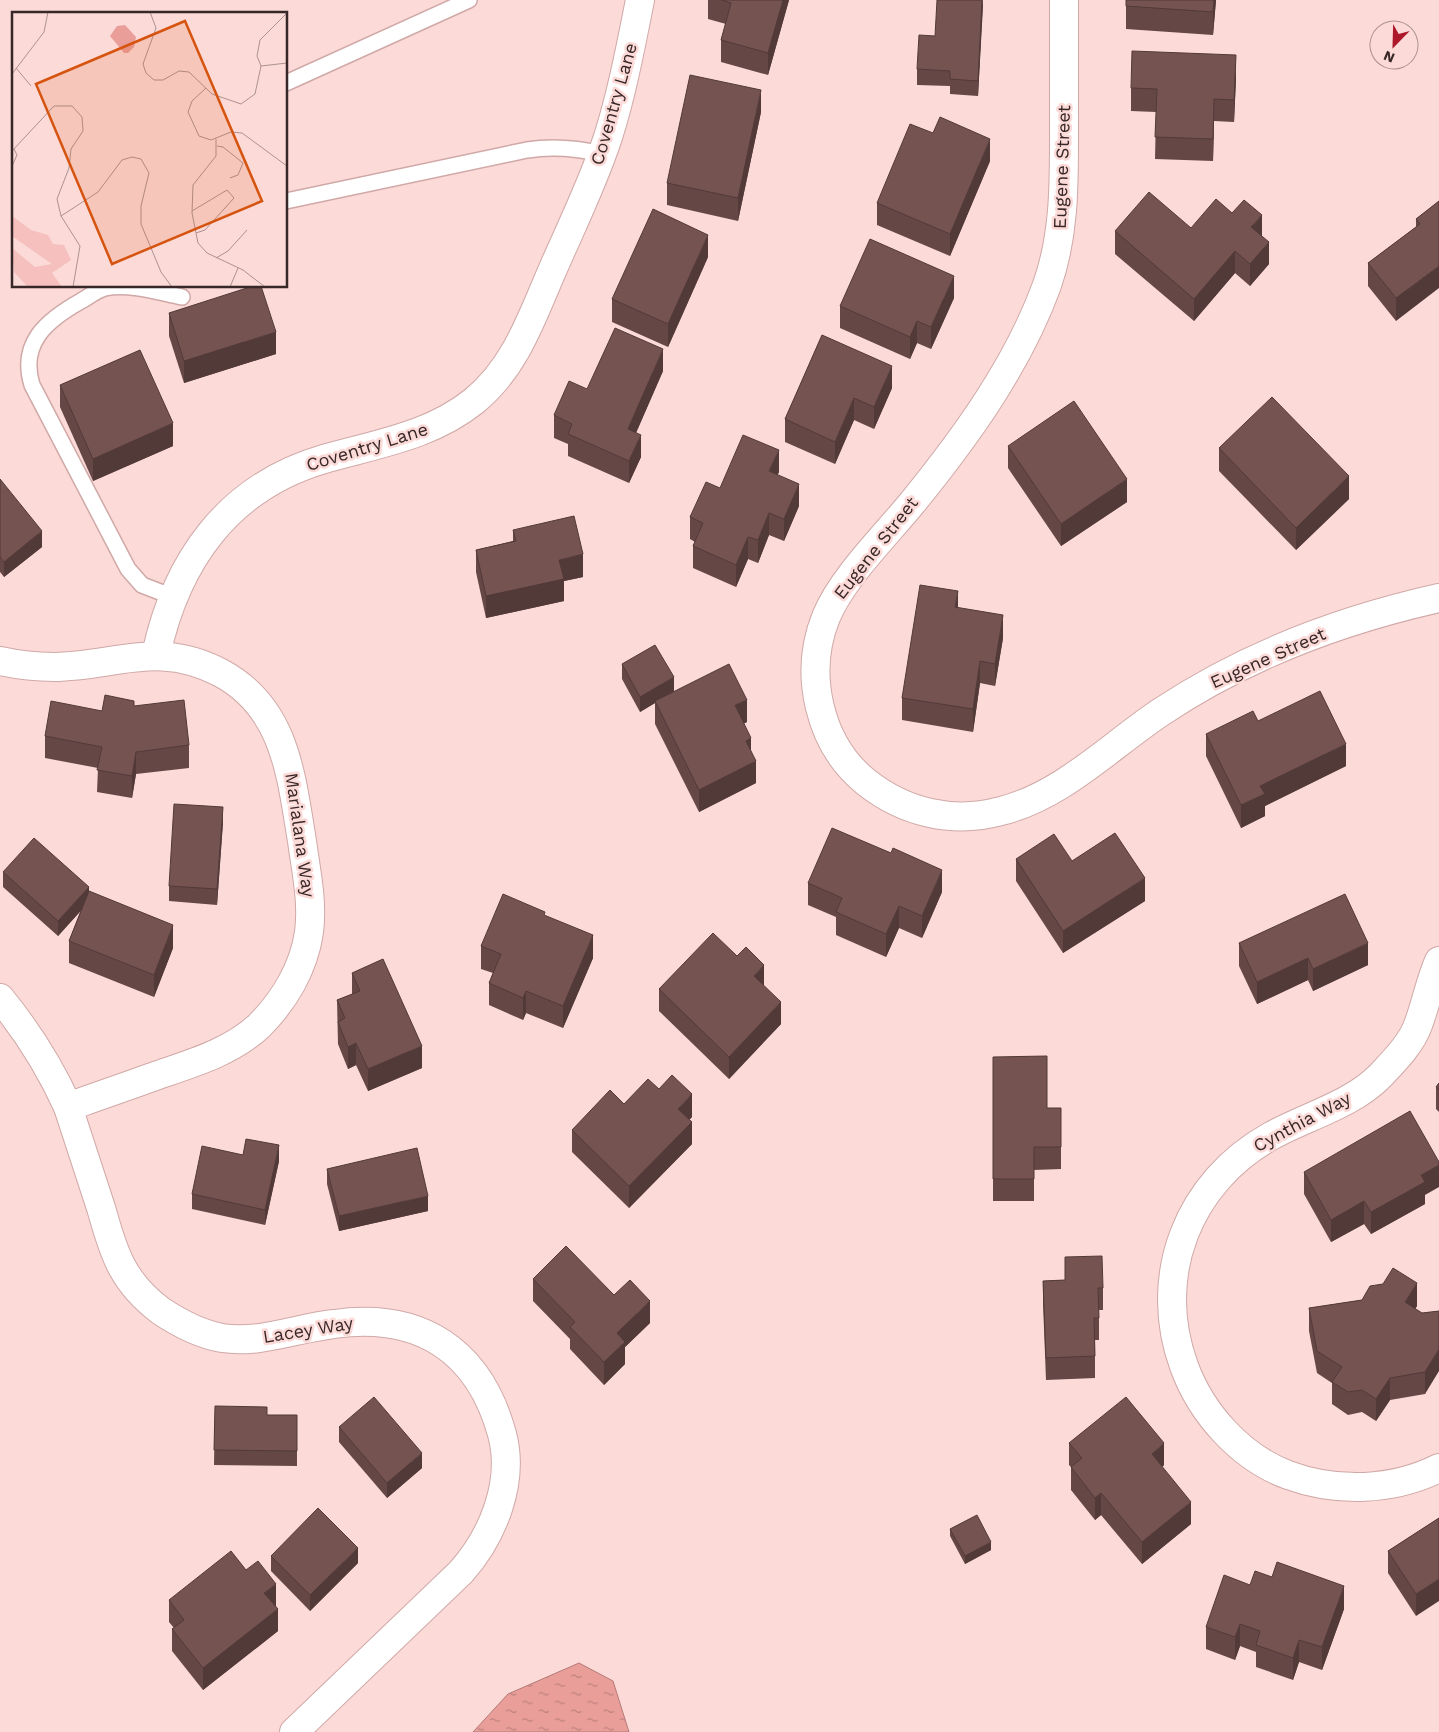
<svg xmlns="http://www.w3.org/2000/svg" width="1439" height="1732" font-family="'Work Sans',sans-serif">
<style>
.water{fill:url(#water-ripples);stroke:#b47a77}
.lines{fill:none;stroke-linecap:round;stroke-linejoin:round}
.service-casing{stroke:#d0a9a7;stroke-width:18}
.minor-casing{stroke:#d0a9a7;stroke-width:30}
.tertiary-casing{stroke:#d0a9a7;stroke-width:30}
.service{stroke:#fff;stroke-width:15}
.minor{stroke:#fff;stroke-width:28}
.tertiary{stroke:#fff;stroke-width:28}
.wall{fill:#654746}
.shaded-wall{fill:#523a39}
.building{fill:#755351;stroke:#523a39}
.labels{text-anchor:middle;stroke-width:5;stroke-linejoin:round;paint-order:stroke}
.street-label{font-size:18px;fill:#372726;stroke:#fbdad8}
.inset-road{fill:none;stroke:#ad9291;stroke-width:1}
.view{fill:#d6540f;fill-opacity:0.15;stroke:#d6540f;stroke-width:2.5}
.inset-edge{fill:none;stroke:#372726;stroke-width:2.5}
</style>
<defs>
<pattern id="water-ripples" width="26" height="14" patternUnits="userSpaceOnUse" patternTransform="scale(1.25)"><rect width="26" height="14" fill="#e99e9a"/><path d="M2 4q2-2 4 0t4 0M15 11q2-2 4 0t4 0" fill="none" stroke="#be817d"/></pattern>
</defs>
<rect width="100%" height="100%" fill="#fbdad8"/>
<path class="water" d="M579 1663 613 1681 629 1732H473L508 1694Z"/>
<g class="lines">
<g class="service-casing">
<g id="service">
<path d="M286 83 469 0"/>
<path d="M286 201 527 150C554 146 576 148 602 154"/>
<path d="M173 597 142 585 128 569 32 385C19 343 47 320 81 301 88 297 97 290 105 288 130 283 157 292 182 297"/>
</g>
</g>
<g class="minor-casing">
<g id="minor">
<path d="M1064 0C1064 43 1064 86 1064 128 1064 182 1065 234 1047 285 1018 365 965 438 912 503 885 536 842 578 826 617 803 674 819 744 866 782 905 813 953 824 1001 811 1062 796 1110 746 1161 712 1245 656 1341 620 1439 598"/>
<path d="M156 655C176 561 228 487 324 459 376 444 431 436 474 401 515 368 532 317 552 271 571 227 593 183 608 137 622 93 631 45 640 0"/>
<path d="M0 661C18 665 36 667 54 667 116 666 159 640 221 673 286 708 291 776 302 841 306 871 313 902 309 932 304 968 284 1001 259 1026 231 1052 193 1063 158 1075 128 1086 98 1096 68 1107"/>
<path d="M1439 961C1430 981 1426 1004 1418 1025 1411 1044 1395 1060 1381 1075 1352 1105 1307 1116 1271 1136 1188 1182 1151 1276 1184 1366 1201 1413 1240 1457 1288 1475 1337 1493 1393 1491 1439 1468"/>
</g>
</g>
<g class="tertiary-casing">
<path id="tertiary" d="M0 998C28 1032 50 1067 68 1107 79 1141 90 1174 101 1208 107 1228 112 1249 122 1267 131 1284 145 1299 161 1311 179 1323 200 1334 222 1338 260 1344 297 1328 334 1324 420 1312 479 1350 502 1434 515 1482 493 1536 461 1572L294 1732"/>
</g>
<use href="#service" class="service"/>
<use href="#minor" class="minor"/>
<use href="#tertiary" class="tertiary"/>
</g>
<g class="wall">
<path d="M708 0H789L768 75 721 62V40L726 24 708 19Z"/>
<path d="M983 0 978 96 950 94V86L917 85V69L935 36Z"/>
<path d="M1126 0H1216L1213 35 1126 29Z"/>
<path d="M1236 78 1234 122 1214 121 1213 161 1155 159 1156 112 1131 111V88Z"/>
<path d="M761 112 738 221 667 205V183Z"/>
<path d="M990 161 950 256 877 225V203Z"/>
<path d="M1439 201 1396 321 1368 286V263L1416 227V219Z"/>
<path d="M1232 213 1262 236 1269 264 1250 286 1235 273 1194 321 1115 254V231L1191 228Z"/>
<path d="M708 257 668 347 612 322V299Z"/>
<path d="M954 298 931 349 917 343 910 359 840 328V306Z"/>
<path d="M169 313 276 354 184 383 169 336Z"/>
<path d="M822 335 892 388 874 429 854 420 835 464 785 442V419Z"/>
<path d="M663 371 636 433 641 457 629 483 568 456V444L554 438V415L587 389Z"/>
<path d="M60 385 173 446 93 481 60 407Z"/>
<path d="M1008 446 1127 502 1061 546 1008 468Z"/>
<path d="M1219 448 1349 499 1296 550 1219 471Z"/>
<path d="M779 472 777 475 799 506 784 541 769 535 758 563 748 559 736 587 693 568V546L695 542 690 539V517L720 488Z"/>
<path d="M0 479 42 547 4 577 0 572Z"/>
<path d="M513 530 583 577 564 581V601L486 618 476 572V550L513 541Z"/>
<path d="M958 608 1003 638 995 686 980 683 973 732 902 720V698Z"/>
<path d="M622 664 674 691 747 722 744 723 751 751 756 783 699 812 655 724V703L640 712 622 679Z"/>
<path d="M134 706 189 745V768L136 774 132 798 97 792 98 768 45 758V736L102 711Z"/>
<path d="M1258 721 1346 766 1265 806V816L1241 828 1206 756V734Z"/>
<path d="M223 822 217 905 169 901V886Z"/>
<path d="M1016 859 1072 861 1145 901 1063 953 1016 881Z"/>
<path d="M3 872 89 891 173 948 154 997 69 963V941L81 910 58 936 3 887Z"/>
<path d="M808 883 942 892 922 938 899 928 886 957 836 935V917L808 905Z"/>
<path d="M545 916 593 958 563 1028 526 1013 523 1020 489 1005V983L493 973 481 969V946Z"/>
<path d="M1239 943 1368 965 1313 991 1308 980 1257 1004 1239 966Z"/>
<path d="M352 973 422 1068 368 1091 356 1065 348 1069 338 1044 337 1000 352 994Z"/>
<path d="M764 986 781 1024 729 1079 659 1011V989Z"/>
<path d="M993 1057 1047 1108H1061V1169L1034 1170V1201H993Z"/>
<path d="M1439 1083V1112L1436 1109V1087Z"/>
<path d="M659 1089 692 1117 689 1120 692 1144 629 1208 572 1152V1130L624 1104Z"/>
<path d="M243 1155 279 1161 265 1225 192 1209V1194Z"/>
<path d="M327 1169 428 1211 339 1231 327 1184Z"/>
<path d="M1304 1172 1425 1195V1204L1371 1234 1364 1224 1331 1242 1304 1194Z"/>
<path d="M1065 1257 1103 1288V1310H1099V1340H1095V1378L1046 1380 1043 1303V1281L1065 1280Z"/>
<path d="M533 1279 614 1295 650 1323 625 1347V1364L604 1385 570 1349V1339L533 1301Z"/>
<path d="M1362 1300 1417 1306 1415 1309 1422 1313 1439 1311 1425 1394 1390 1400 1376 1421 1362 1412 1348 1415 1332 1404V1383L1317 1373 1309 1331V1308Z"/>
<path d="M215 1406 267 1415H297V1466L214 1465Z"/>
<path d="M339 1427 422 1468 387 1498 339 1442Z"/>
<path d="M1069 1443 1164 1465 1162 1467 1191 1524 1142 1564 1101 1515 1095 1520 1071 1490V1467L1069 1465Z"/>
<path d="M1439 1518 1416 1616 1388 1573V1551Z"/>
<path d="M950 1529 991 1550 965 1564 950 1536Z"/>
<path d="M271 1556 358 1563 310 1611 271 1571Z"/>
<path d="M246 1570 276 1606 278 1631 203 1690 172 1651V1629L174 1628 169 1622V1600Z"/>
<path d="M1250 1585 1344 1609 1322 1670 1299 1662 1293 1680 1256 1667V1652L1240 1646 1235 1660 1206 1649V1627Z"/>
</g>
<g class="shaded-wall">
<path d="M783 0H789L768 75V53Z"/>
<path d="M982 0 983 6 978 96V81Z"/>
<path d="M1214 0H1216L1213 35V12Z"/>
<path d="M1236 55V78L1234 122V100Z"/>
<path d="M761 90V112L738 221V198Z"/>
<path d="M1214 99V121L1213 161V139Z"/>
<path d="M990 139V161L950 256V234Z"/>
<path d="M1262 215V237L1251 227Z"/>
<path d="M708 235V257L668 347V324Z"/>
<path d="M1269 242V264L1250 286V264Z"/>
<path d="M1235 251V273L1194 321V299Z"/>
<path d="M1439 266V288L1396 321V298Z"/>
<path d="M954 276V298L931 349V327Z"/>
<path d="M917 321V343L910 359V337Z"/>
<path d="M276 332V354L184 383V361Z"/>
<path d="M663 349V371L628 451V429Z"/>
<path d="M892 366V388L874 429V407Z"/>
<path d="M854 398V420L835 464V442Z"/>
<path d="M173 423V446L93 481V459Z"/>
<path d="M641 435V457L629 483V461Z"/>
<path d="M779 450V472L769 494V471Z"/>
<path d="M1349 476V499L1296 550V528Z"/>
<path d="M1127 479V502L1061 546V524Z"/>
<path d="M799 484V506L784 541V519Z"/>
<path d="M769 513V535L758 563V540Z"/>
<path d="M42 531V547L4 577V562Z"/>
<path d="M748 537V559L736 587V565Z"/>
<path d="M583 554V577L564 581V601L486 618V596L559 560Z"/>
<path d="M958 591V613L955 607Z"/>
<path d="M1003 615V638L995 686V664Z"/>
<path d="M980 661V683L973 732V709Z"/>
<path d="M674 677V692L655 701V703L640 712V697Z"/>
<path d="M747 700V722L735 728V705Z"/>
<path d="M751 738V760L746 741Z"/>
<path d="M1346 744V766L1265 806V816L1241 828V805L1260 786Z"/>
<path d="M136 752V774L132 798V776Z"/>
<path d="M756 761V783L699 812V790Z"/>
<path d="M223 807V822L217 905V889Z"/>
<path d="M942 870V892L922 938V916Z"/>
<path d="M1145 878V901L1063 953V931Z"/>
<path d="M89 887V902L58 936V921Z"/>
<path d="M899 906V928L886 957V934Z"/>
<path d="M173 925V948L154 997V975Z"/>
<path d="M593 935V958L563 1028V1006Z"/>
<path d="M1368 943V965L1313 991V969Z"/>
<path d="M1308 958V980L1257 1004V982Z"/>
<path d="M764 965V988L754 976Z"/>
<path d="M526 991V1013L523 1020V998Z"/>
<path d="M781 1002V1024L729 1079V1057Z"/>
<path d="M356 1043V1065L348 1069V1047Z"/>
<path d="M422 1046V1068L368 1091V1069Z"/>
<path d="M692 1094V1117L678 1131V1109Z"/>
<path d="M692 1122V1144L629 1208V1186Z"/>
<path d="M279 1145V1161L265 1225V1210Z"/>
<path d="M1439 1165V1187L1425 1195V1204L1371 1234V1212L1421 1175Z"/>
<path d="M428 1196V1211L339 1231V1216Z"/>
<path d="M1364 1201V1224L1331 1242V1220Z"/>
<path d="M1417 1283V1306L1405 1325V1302Z"/>
<path d="M650 1301V1323L625 1347V1364L604 1385V1362L617 1333Z"/>
<path d="M1439 1349V1371L1425 1394V1372Z"/>
<path d="M1390 1378V1400L1376 1421V1399Z"/>
<path d="M1164 1443V1465L1152 1476V1454Z"/>
<path d="M422 1453V1468L387 1498V1483Z"/>
<path d="M1101 1493V1515L1095 1520V1498Z"/>
<path d="M1191 1502V1524L1142 1564V1542Z"/>
<path d="M991 1542V1550L965 1564V1556Z"/>
<path d="M358 1548V1563L310 1611V1595Z"/>
<path d="M1439 1579V1601L1416 1616V1594Z"/>
<path d="M276 1584V1606L264 1615V1593Z"/>
<path d="M1344 1586V1609L1322 1670V1647Z"/>
<path d="M278 1609V1631L203 1690V1668Z"/>
<path d="M1240 1624V1646L1235 1660V1637Z"/>
<path d="M1299 1640V1662L1293 1680V1658Z"/>
</g>
<g class="building">
<path d="M721 0H783L768 53 721 40 731 3Z"/>
<path d="M937 0H982L978 81 950 79V71L917 69 919 35 935 36Z"/>
<path d="M1126 0H1214L1213 12 1126 6Z"/>
<path d="M1132 51 1236 55 1234 100 1214 99 1213 139 1155 137 1157 89 1131 88Z"/>
<path d="M690 75 761 90 738 198 667 183Z"/>
<path d="M940 117 990 139 950 234 877 203 910 124 933 133Z"/>
<path d="M1149 192 1191 228 1216 199 1232 213 1244 200 1262 215 1251 227 1269 242 1250 264 1235 251 1194 299 1115 231Z"/>
<path d="M1439 201V266L1396 298 1368 263 1420 224 1416 219Z"/>
<path d="M653 209 708 235 668 324 612 299Z"/>
<path d="M870 239 954 276 931 327 917 321 910 337 840 306Z"/>
<path d="M253 286H261L276 332 184 361 169 313Z"/>
<path d="M615 328 663 349 628 429 641 435 629 461 568 434 572 424 554 415 569 381 587 389Z"/>
<path d="M822 335 892 366 874 407 854 398 835 442 785 419Z"/>
<path d="M140 350 173 423 93 459 60 385Z"/>
<path d="M1272 397 1349 476 1296 528 1219 448Z"/>
<path d="M1074 401 1127 479 1061 524 1008 446Z"/>
<path d="M743 435 779 450 769 471 799 484 784 519 769 513 758 540 748 537 736 565 693 546 703 523 690 517 706 482 720 488Z"/>
<path d="M0 479 42 531 4 562 0 557Z"/>
<path d="M574 516 583 554 559 560 564 579 486 596 476 550 516 541 513 530Z"/>
<path d="M920 585 958 591 955 607 1003 615 995 664 980 661 973 709 902 698Z"/>
<path d="M655 645 674 677 640 697 622 664Z"/>
<path d="M729 664 747 700 735 705 751 738 746 741 756 761 699 790 655 701Z"/>
<path d="M1320 691 1346 744 1260 786 1265 794 1241 805 1206 734 1253 711 1258 721Z"/>
<path d="M105 695 134 701V706L184 700 189 745 136 752 132 776 97 770 102 747 45 736 51 701 102 711Z"/>
<path d="M174 804 223 807 217 889 169 886Z"/>
<path d="M832 828 891 853 893 848 942 870 922 916 899 906 886 934 836 912 842 898 808 883Z"/>
<path d="M1115 833 1145 878 1063 931 1016 859 1054 834 1072 861Z"/>
<path d="M34 838 89 887 58 921 3 872Z"/>
<path d="M89 891 173 925 154 975 69 941Z"/>
<path d="M503 894 545 912 544 915 593 935 563 1006 526 991 523 998 489 983 501 954 481 946Z"/>
<path d="M1345 894 1368 943 1313 969 1308 958 1257 982 1239 943Z"/>
<path d="M713 933 737 956 746 947 764 965 754 976 781 1002 729 1057 659 989Z"/>
<path d="M383 959 422 1046 368 1069 356 1043 348 1047 338 1022 345 1018 337 1000 360 991 352 973Z"/>
<path d="M1047 1056V1108H1061V1147H1034V1179H993V1057Z"/>
<path d="M672 1075 692 1094 678 1109 692 1122 629 1186 572 1130 610 1090 624 1104 648 1079 659 1089Z"/>
<path d="M1439 1083V1089L1436 1087Z"/>
<path d="M1410 1111 1439 1162V1165L1421 1175 1425 1182 1371 1212 1364 1201 1331 1220 1304 1172Z"/>
<path d="M246 1139 279 1145 265 1210 192 1194 202 1146 243 1155Z"/>
<path d="M417 1148 428 1196 339 1216 327 1169Z"/>
<path d="M566 1246 614 1295 630 1280 650 1301 617 1333 625 1342 604 1362 570 1327 575 1322 533 1279Z"/>
<path d="M1102 1256 1103 1288H1098L1099 1318H1094L1095 1356 1046 1358 1043 1281 1065 1280V1257Z"/>
<path d="M1393 1268 1417 1283 1405 1302 1422 1313 1439 1311V1349L1425 1372 1390 1378 1376 1399 1362 1390 1348 1392 1332 1382 1342 1367 1317 1351 1309 1308 1362 1300 1370 1286 1383 1284Z"/>
<path d="M374 1397 422 1453 387 1483 339 1427Z"/>
<path d="M1126 1397 1164 1443 1152 1454 1191 1502 1142 1542 1101 1493 1095 1498 1071 1467 1082 1458 1069 1443Z"/>
<path d="M215 1406 267 1407V1415H297V1451L214 1450Z"/>
<path d="M318 1508 358 1548 310 1595 271 1556Z"/>
<path d="M977 1515 991 1542 965 1556 950 1529Z"/>
<path d="M1439 1518V1579L1416 1594 1388 1551Z"/>
<path d="M231 1551 246 1570 258 1561 276 1584 264 1593 278 1609 203 1668 172 1629 184 1620 169 1600Z"/>
<path d="M1277 1562 1344 1586 1322 1647 1299 1640 1293 1658 1256 1645 1260 1631 1240 1624 1235 1637 1206 1627 1224 1575 1250 1585 1255 1571 1272 1577Z"/>
</g>
<g class="labels">
<g class="street-label">
<text transform="translate(614 104) rotate(-74)" y="6">Coventry Lane</text>
<text transform="translate(1062 167) rotate(-88)" y="6">Eugene Street</text>
<text transform="translate(367 447) rotate(-17)" y="6">Coventry Lane</text>
<text transform="translate(876 548) rotate(-52)" y="6">Eugene Street</text>
<text transform="translate(1268 658) rotate(-24)" y="6">Eugene Street</text>
<text transform="translate(300 835) rotate(82)" y="6">Marialana Way</text>
<text transform="translate(1302 1122) rotate(-28)" y="6">Cynthia Way</text>
<text transform="translate(308 1330) rotate(-9)" y="6">Lacey Way</text>
</g>
</g>
<g transform="translate(12 12)">
<rect width="275" height="275" fill="#fbdad8"/>
<path d="M0 204 19 218 36 223 41 232 52 233 59 248 40 261 50 275H16L2 260 0 236 23 255 40 252 0 224Z" fill="#f5c0bd"/>
<path d="M113 13 124 25 122 35 116 41H112L98 24 105 14Z" fill="#e99e9a"/>
<path class="inset-road" d="M138 0 144 16 131 52 134 61 142 68H151L167 59 177 60 200 82 229 92 243 82 249 54 275 51M249 54 245 44 248 28 275 1M4 56 19 74M0 62 32 20 36 0M194 76 180 89 176 100 187 124 199 128 219 120 230 121 275 154M204 127V144L181 173 180 201 186 231 195 241 231 258 253 275M205 134 211 135 231 151 226 163 218 166M0 139 42 94H60L70 105 71 119 59 137 57 156 45 187 49 204 68 234 61 275M0 154 5 143 2 137M180 199 215 178 222 186 193 218 184 221M49 204 86 180 110 148 120 145 129 147 137 161 129 194V212L149 260 160 275M204 246 216 239 235 218M218 275 226 256"/>
<path class="view" d="M173 9 250 189 100 252 24 72Z"/>
<rect width="275" height="275" class="inset-edge"/>
</g>
<g transform="translate(1394 45) rotate(203)"><circle r="24" fill="#fbdad8" stroke="#ad9291"/>
<path d="M0-4L9 19L0 12L-9 19Z" fill="#ac182a"/>
<text y="-8" font-size="14" font-weight="bold" text-anchor="middle" fill="#372726">N</text>
</g>
</svg>
